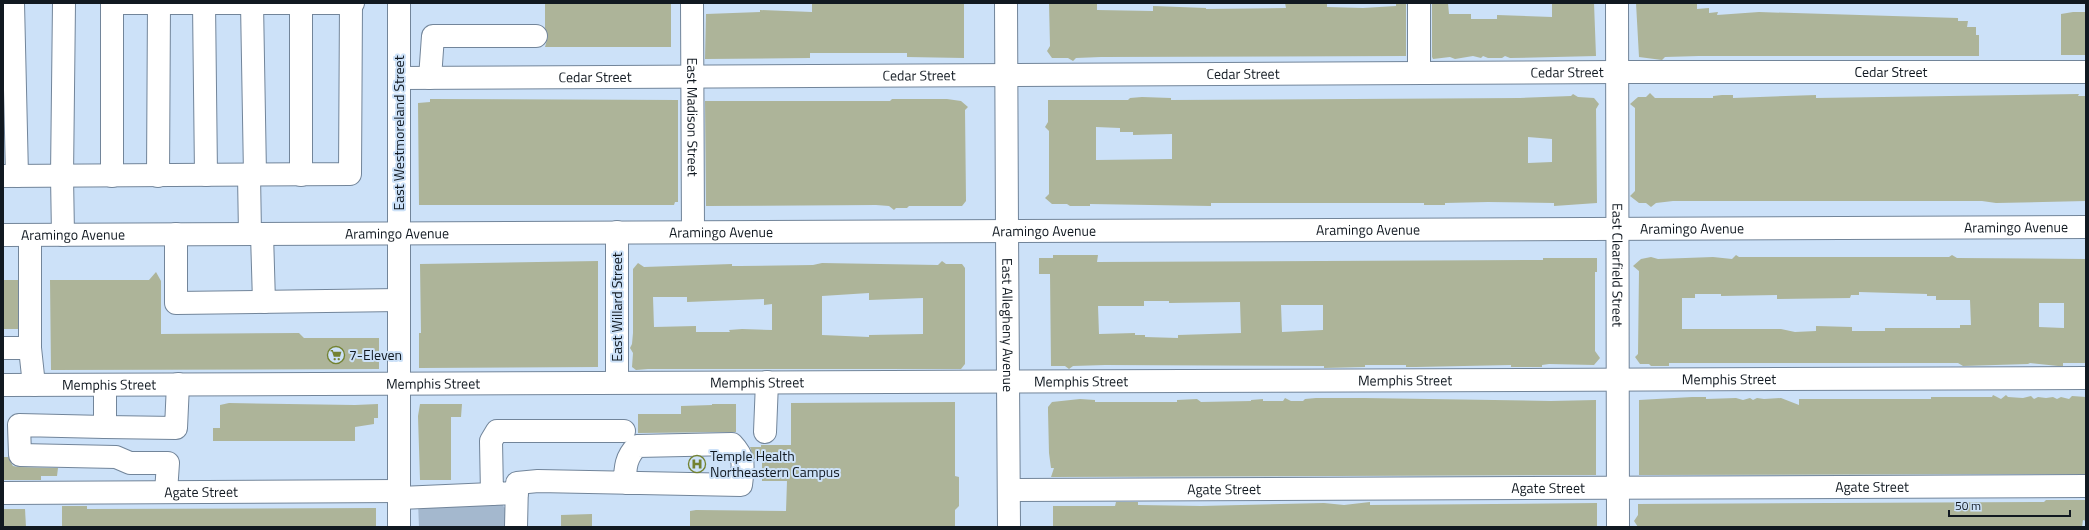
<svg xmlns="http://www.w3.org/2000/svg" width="2089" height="530" font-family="'Titillium Web',sans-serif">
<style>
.grass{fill:#a4b8ce}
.building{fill:#adb499;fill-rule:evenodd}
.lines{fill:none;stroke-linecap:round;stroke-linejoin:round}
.minor-casing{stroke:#72859a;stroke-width:24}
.major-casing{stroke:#72859a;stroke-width:24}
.minor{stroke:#fff;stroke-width:22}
.major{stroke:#fff;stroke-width:22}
.labels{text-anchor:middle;stroke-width:4;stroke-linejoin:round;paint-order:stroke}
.street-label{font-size:14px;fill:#111921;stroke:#cce1f8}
.poi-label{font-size:14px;fill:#111921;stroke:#cce1f8;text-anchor:start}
</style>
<rect width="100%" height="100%" fill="#cce1f8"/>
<path class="grass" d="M418 502H500L505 508V527H419Z"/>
<g class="building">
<path d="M545 3H671V47H545L548 36 545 28Z"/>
<path d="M812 3H964V58L907 57V53H810V58L705 59 706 14 760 12V10L812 12Z"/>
<path d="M1049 3H1097V10L1153 11V6L1206 8V9L1286 8 1285 3H1318L1327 4V7L1363 8 1396 6V3H1406V56L1101 57 1076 58 1073 61 1068 58H1052L1047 51 1050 46Z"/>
<path d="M1432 3H1448L1449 14H1471V19H1497V15L1552 17V3H1594L1596 56 1510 58 1505 56 1502 58H1488L1483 56 1481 58 1473 56 1455 59 1450 57 1433 59 1432 57Z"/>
<path d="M1636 3 1697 4V9L1709 8V13L1718 12 1717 15 1759 12 1958 18V21H1968L1967 27H1976V35H1979V56H1699L1665 57 1662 60 1639 57Z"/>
<path d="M2073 12H2086V55H2061V14Z"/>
<path d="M1650 93 1655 98H1713V96L1722 95H1733V98L1816 95V98L2079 94 2078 96H2086V201L1996 203 1982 201H1673L1656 203 1651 207 1646 203H1639L1630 196 1635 191V108L1630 104 1638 97H1646Z"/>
<path d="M1573 94 1578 97 1594 98 1599 104 1596 109 1597 203 1554 206V203L1488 202 1445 203V205H1424V203H1211V206L1090 204V206H1070L1067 204H1052L1045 198 1049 194V131L1045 127 1048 122V100H1128L1130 98 1142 97 1171 98V100L1520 98 1571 96ZM1096 127 1120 128V132H1133V135L1172 134V159L1096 160ZM1528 137 1552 139V162L1528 163Z"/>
<path d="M430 99 678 100V202H675L674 205H419L418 103 430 102Z"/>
<path d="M892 99H947L961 101 968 107 965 110 966 201 962 206H909L907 208H896L894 210 889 206 876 205 706 206 705 101H890Z"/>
<path d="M1053 255H1098L1097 262 1543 260V258H1597V272H1595V351L1600 358 1594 365 1549 364 1542 365V367H1511V365L1416 367H1406V365H1365V367L1324 368V366L1105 365 1073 366 1069 369 1065 366H1051L1050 274H1039V258H1053ZM1144 301H1169V303L1240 302 1241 333 1178 335V338L1145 337V335H1135V333L1099 334 1098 306H1144ZM1281 305H1323V330L1282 332Z"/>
<path d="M1736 255 1739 257H1949L1952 255 1957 258 2086 259V363H2063V366H2058L2030 363 2028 364 1963 366 1958 363H1669V366H1651L1649 364H1640L1635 357 1638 354 1639 271 1633 266 1641 259 1651 257 1658 259 1713 257 1732 259ZM1859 292 1927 294V296H1936V300H1970L1971 325H1960V328H1885V331H1852V327L1816 326V331L1795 332 1781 329H1682V298H1695V294H1721V296L1777 295V299L1850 298 1851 295H1859ZM2039 303H2064V328L2039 327Z"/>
<path d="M598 261V367L419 368V333H421L420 264Z"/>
<path d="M942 261 946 264H962L965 268V364L961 369H648L636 370 632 367 633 353 630 348 632 344 633 333V269L638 263 644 267 732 264V266H740L813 265 822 263 938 265ZM869 293V300L923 298V334L869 335V337L822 335V296ZM653 297H687V302L764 299V305L772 304V330L742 329 729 330 730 332H696V326L654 327Z"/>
<path d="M156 272 161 281V334L299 333 304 338H379V369L51 370 50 280H149Z"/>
<rect x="3" y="280" width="15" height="49"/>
<path d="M1993 395 2001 399 2006 395 2008 397 2023 398 2031 396 2034 399 2038 397 2046 398 2053 397 2057 399 2061 397 2069 399 2072 396 2086 397V474L1639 475V400L1692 397H1706V399L1736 398 1743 400 1750 398 1753 400 1757 398 1764 399 1781 398 1799 405V399H1931V397H1992Z"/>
<path d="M1285 398 1291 401H1303L1305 399 1316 398H1364L1551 401 1596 400V475L1051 477 1054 468H1051L1049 453 1048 411V407L1052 402 1080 399 1095 400V402H1177V400L1197 399 1201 402 1251 401V400L1263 399V401H1283Z"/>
<path d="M955 402V476L959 477V506L955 510V527H690V511L696 510 786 511 787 481H762V459H754L750 447H761V445H791V403Z"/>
<path d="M229 403 355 405 378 404V418H374V424L355 427V441H213V428H220V405Z"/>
<path d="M420 404H462L461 417H451V480H420L418 416Z"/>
<path d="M712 404H736V432L638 433V414H681V406L712 405Z"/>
<path d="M3 457H8L13 466 19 467 58 468 57 476H41V480H3Z"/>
<path d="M2046 500H2086V521L2083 520 2082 527H1638L1634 521 1638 515V504L2044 502Z"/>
<path d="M1116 502H1138V505L1201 506 1324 503 1344 505 1370 502V505L1597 503V527H1053V506H1115Z"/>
<path d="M62 506H87V509L376 508V527H62Z"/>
<path d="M3 509H25L26 527H3Z"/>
<path d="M592 514V527H561V515Z"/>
</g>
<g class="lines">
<g class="minor-casing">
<g id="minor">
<path d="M13 3 17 176"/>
<path d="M112 3V176"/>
<path d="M120 3H353"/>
<path d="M204 3 206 175"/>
<path d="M252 3 255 175"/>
<path d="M399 3V527"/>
<path id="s1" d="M692 3 693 231"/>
<path d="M1006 3 1007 231"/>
<path d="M1419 3V73"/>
<path id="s2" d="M1617 3 1618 527"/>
<path id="s3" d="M399 78 1617 72H2086"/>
<path d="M430 78 433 36H536"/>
<path d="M249 175 250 234"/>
<path d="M301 175V3"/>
<path d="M3 176 350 174 351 3"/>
<path d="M158 176 159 3"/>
<path d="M176 234V303L399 300"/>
<path d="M262 234 264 302"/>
<path d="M30 235V348"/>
<path d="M63 235 62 176 64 3"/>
<path d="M3 348H30L34 385"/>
<path d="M617 382V232"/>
<path id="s4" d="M3 385 2086 378"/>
<path d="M105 385V427L19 425 20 455 116 457 130 463H168L166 492"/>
<path d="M105 427 176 428 178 384"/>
<path d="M765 432 767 382"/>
<path id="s5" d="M1009 490 2086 486"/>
<path id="s6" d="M3 493 399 491"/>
<path d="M517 493 492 494 491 441 497 431H624"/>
<path d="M400 498 492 494"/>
<path d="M516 527 517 483 538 481 741 485C743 466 746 459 732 444L637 446C626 457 625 467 625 483"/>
</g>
</g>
<g class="major-casing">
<g id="major">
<path id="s7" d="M1007 231 1009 527"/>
<path id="s8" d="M3 235 2086 227"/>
</g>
</g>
<use href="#minor" class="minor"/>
<use href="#major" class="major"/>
</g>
<defs>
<g id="supermarket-ring" transform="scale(0.9)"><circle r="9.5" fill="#cce1f8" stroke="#738231" stroke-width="1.5"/><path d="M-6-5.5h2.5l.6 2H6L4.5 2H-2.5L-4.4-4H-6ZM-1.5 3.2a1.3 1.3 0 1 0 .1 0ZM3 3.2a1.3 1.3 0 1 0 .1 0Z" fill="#738231"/></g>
<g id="hospital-ring" transform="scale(0.9)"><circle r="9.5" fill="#cce1f8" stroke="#738231" stroke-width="1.5"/><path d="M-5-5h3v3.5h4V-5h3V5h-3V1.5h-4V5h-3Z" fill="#738231"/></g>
</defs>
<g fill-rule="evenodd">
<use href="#supermarket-ring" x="336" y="355"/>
<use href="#hospital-ring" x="697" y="464"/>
</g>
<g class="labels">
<g class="street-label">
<text dy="5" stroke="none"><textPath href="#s3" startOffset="1168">Cedar Street</textPath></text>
<text dy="5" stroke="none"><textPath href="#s3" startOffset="1492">Cedar Street</textPath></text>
<text dy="5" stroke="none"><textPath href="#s3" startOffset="844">Cedar Street</textPath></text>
<text dy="5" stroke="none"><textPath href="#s3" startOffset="520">Cedar Street</textPath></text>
<text dy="5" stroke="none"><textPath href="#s3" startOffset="196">Cedar Street</textPath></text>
<text dy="5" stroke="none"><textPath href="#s1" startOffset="114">East Madison Street</textPath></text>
<text transform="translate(399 133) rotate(-90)" y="5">East Westmoreland Street</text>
<text dy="5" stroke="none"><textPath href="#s8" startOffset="2013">Aramingo Avenue</textPath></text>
<text dy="5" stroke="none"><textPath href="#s8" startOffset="1689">Aramingo Avenue</textPath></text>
<text dy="5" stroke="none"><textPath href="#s8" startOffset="1365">Aramingo Avenue</textPath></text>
<text dy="5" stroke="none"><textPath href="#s8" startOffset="718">Aramingo Avenue</textPath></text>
<text dy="5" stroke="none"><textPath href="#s8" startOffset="1041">Aramingo Avenue</textPath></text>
<text dy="5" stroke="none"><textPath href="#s8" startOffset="394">Aramingo Avenue</textPath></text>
<text dy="5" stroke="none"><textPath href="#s8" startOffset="70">Aramingo Avenue</textPath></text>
<text dy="5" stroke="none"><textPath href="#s2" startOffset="262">East Clearfield Street</textPath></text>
<text transform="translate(617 307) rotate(-90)" y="5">East Willard Street</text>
<text dy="5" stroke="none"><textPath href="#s7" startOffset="94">East Allegheny Avenue</textPath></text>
<text dy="5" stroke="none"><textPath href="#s4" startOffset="1726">Memphis Street</textPath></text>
<text dy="5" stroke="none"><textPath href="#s4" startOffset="1402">Memphis Street</textPath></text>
<text dy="5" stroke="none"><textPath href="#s4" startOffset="1078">Memphis Street</textPath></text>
<text dy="5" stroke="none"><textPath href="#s4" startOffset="754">Memphis Street</textPath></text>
<text dy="5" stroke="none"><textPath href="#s4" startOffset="430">Memphis Street</textPath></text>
<text dy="5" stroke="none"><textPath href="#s4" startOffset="106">Memphis Street</textPath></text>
<text dy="5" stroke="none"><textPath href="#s5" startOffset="863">Agate Street</textPath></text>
<text dy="5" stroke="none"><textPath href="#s5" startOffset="539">Agate Street</textPath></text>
<text dy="5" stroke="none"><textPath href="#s5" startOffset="215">Agate Street</textPath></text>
<text dy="5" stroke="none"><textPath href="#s6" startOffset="198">Agate Street</textPath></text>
</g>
<g class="poi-label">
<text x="349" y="360">7-Eleven</text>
<text x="710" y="461">Temple Health<tspan x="710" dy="16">Northeastern Campus</tspan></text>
</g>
</g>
<rect width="2089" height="530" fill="none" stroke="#111921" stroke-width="8"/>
<path d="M1949 510v6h121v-6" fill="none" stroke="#111921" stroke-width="2"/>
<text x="1955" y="510" font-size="12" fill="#111921" stroke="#cce1f8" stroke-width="3" paint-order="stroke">50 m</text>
</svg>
